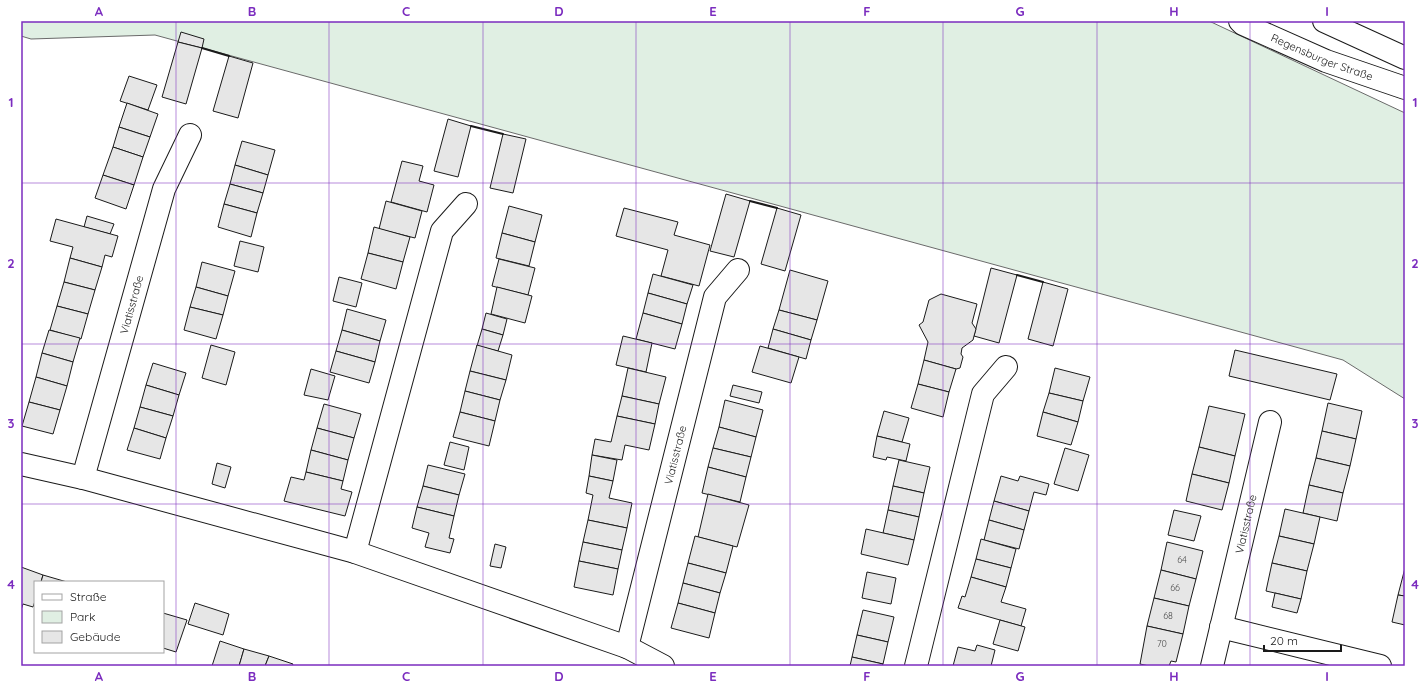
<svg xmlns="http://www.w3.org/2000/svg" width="1426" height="687" font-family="Quicksand,sans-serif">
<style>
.green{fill:#e0efe3;stroke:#6a6a6a}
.building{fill:#e6e6e6;stroke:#1a1a1a}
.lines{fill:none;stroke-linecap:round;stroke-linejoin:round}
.minor-casing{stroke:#1a1a1a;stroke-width:24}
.major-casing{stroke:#1a1a1a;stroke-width:24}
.minor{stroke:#fff;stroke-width:22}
.major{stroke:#fff;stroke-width:22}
.wall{stroke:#1a1a1a;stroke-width:2}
.grid{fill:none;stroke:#7b2cbf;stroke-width:1;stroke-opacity:0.55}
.labels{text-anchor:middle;stroke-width:3;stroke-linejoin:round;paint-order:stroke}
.number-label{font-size:9px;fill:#4d4d4d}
.street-label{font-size:11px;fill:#1a1a1a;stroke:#fff}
.neatline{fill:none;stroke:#7b2cbf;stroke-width:1.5}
.grid-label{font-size:13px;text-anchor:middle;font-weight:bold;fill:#7b2cbf}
</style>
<rect width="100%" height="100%" fill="#fff"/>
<path class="green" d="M21 21H1209L1405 113V399L1343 360 155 35 31 39 21 36Z"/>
<g class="building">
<path d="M181 32 204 39 202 48 178 42Z"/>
<path d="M178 42 202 48 186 104 162 97Z"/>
<path d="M229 56 253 63 238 118 213 111Z"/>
<path d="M129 76 157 85 148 110 120 101Z"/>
<path d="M127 103 158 114 150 137 119 127Z"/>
<path d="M448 119 471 126 458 177 434 171Z"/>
<path d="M119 127 150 137 143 157 113 147Z"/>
<path d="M503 134 526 139 513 193 490 188Z"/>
<path d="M242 141 275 150 268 175 235 165Z"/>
<path d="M113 147 143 157 134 185 103 175Z"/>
<path d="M402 161 423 166 419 181 434 185 427 212 391 202Z"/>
<path d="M235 165 268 175 263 193 230 184Z"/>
<path d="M103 175 134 185 126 209 95 198Z"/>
<path d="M230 184 263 193 257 213 224 204Z"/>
<path d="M726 194 750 201 734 257 710 251Z"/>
<path d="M386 201 422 211 415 238 379 229Z"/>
<path d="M224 204 257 213 251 237 218 227Z"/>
<path d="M509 206 542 215 535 242 502 233Z"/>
<path d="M624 208 678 222 674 235 710 245 699 286 661 276 668 250 616 236Z"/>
<path d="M777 208 801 215 785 271 761 264Z"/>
<path d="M87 216 114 224 110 234 84 227Z"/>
<path d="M56 219 118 236 112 257 105 255 102 267 70 258 73 247 50 241Z"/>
<path d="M374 227 410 237 403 262 368 253Z"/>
<path d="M502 233 535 242 529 266 496 258Z"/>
<path d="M240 241 264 247 258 272 234 266Z"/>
<path d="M368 253 403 262 396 289 361 279Z"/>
<path d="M70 258 102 267 95 290 64 282Z"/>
<path d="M499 259 535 268 528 295 492 286Z"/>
<path d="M202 262 235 271 228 296 196 287Z"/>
<path d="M991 268 1017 275 999 343 974 336Z"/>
<path d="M790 270 828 281 817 320 779 310Z"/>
<path d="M653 274 693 285 687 304 648 293Z"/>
<path d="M339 277 362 283 356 307 333 301Z"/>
<path d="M64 282 95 290 88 314 57 306Z"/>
<path d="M1043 282 1068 289 1053 346 1028 339Z"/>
<path d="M196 287 228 296 223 315 190 307Z"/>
<path d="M497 287 532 296 525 323 491 314Z"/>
<path d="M648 293 687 304 682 324 643 313Z"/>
<path d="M941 294 977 304 972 323 976 329 974 336 973 340 962 348 961 354 963 357 960 368 956 369 924 360 928 342 919 325 923 322 929 300Z"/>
<path d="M57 306 88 314 81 339 50 330Z"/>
<path d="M190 307 223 315 216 339 184 330Z"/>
<path d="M347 309 386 320 380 341 342 330Z"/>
<path d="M779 310 817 320 811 340 773 329Z"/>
<path d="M486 313 507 319 503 335 482 329Z"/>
<path d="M643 313 682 324 675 349 636 339Z"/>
<path d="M482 329 503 335 498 351 477 346Z"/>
<path d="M773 329 811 340 806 359 768 348Z"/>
<path d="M49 330 80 338 73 362 42 353Z"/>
<path d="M342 330 380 341 375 362 336 351Z"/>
<path d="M623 336 652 343 646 372 616 365Z"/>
<path d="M211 345 235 352 226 385 202 378Z"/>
<path d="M477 345 512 355 506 380 470 371Z"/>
<path d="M760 346 799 357 791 383 752 372Z"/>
<path d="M1235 350 1337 374 1330 400 1229 376Z"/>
<path d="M336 351 375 362 369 383 330 372Z"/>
<path d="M42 353 73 362 67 386 36 377Z"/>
<path d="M924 360 956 369 949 392 918 384Z"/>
<path d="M153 363 186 373 179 395 146 385Z"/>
<path d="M628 368 666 377 659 404 622 396Z"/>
<path d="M1055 368 1090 377 1083 401 1049 393Z"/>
<path d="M311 369 335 376 328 400 304 395Z"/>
<path d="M470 371 506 380 500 400 465 391Z"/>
<path d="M36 377 67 386 60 410 29 402Z"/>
<path d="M918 384 949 392 943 417 911 408Z"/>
<path d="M146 385 179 395 173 416 140 407Z"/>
<path d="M733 385 762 392 759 403 730 396Z"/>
<path d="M465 391 500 400 495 421 460 412Z"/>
<path d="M1049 393 1083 401 1078 422 1043 412Z"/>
<path d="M622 396 659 404 655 424 617 416Z"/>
<path d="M725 400 763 410 756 437 719 427Z"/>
<path d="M29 402 60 410 53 434 22 426Z"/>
<path d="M1328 403 1362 411 1356 439 1322 431Z"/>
<path d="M324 404 361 414 354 438 317 428Z"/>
<path d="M1209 406 1245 414 1235 456 1199 447Z"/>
<path d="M140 407 173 416 166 438 134 428Z"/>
<path d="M884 411 909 418 902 442 877 436Z"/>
<path d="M460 412 495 421 489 446 453 437Z"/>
<path d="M1043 412 1078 422 1071 445 1037 436Z"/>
<path d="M617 416 655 424 649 450 625 445 622 460 592 455 595 439 611 442Z"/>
<path d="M719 427 756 437 751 457 713 448Z"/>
<path d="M134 428 166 438 160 459 127 450Z"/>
<path d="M317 428 354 438 348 460 311 450Z"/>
<path d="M1322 431 1356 439 1350 466 1316 458Z"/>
<path d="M877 436 910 444 906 461 887 457 886 460 873 457Z"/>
<path d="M450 442 469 447 464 470 444 465Z"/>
<path d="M1199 447 1235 456 1229 483 1192 474Z"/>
<path d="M713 448 751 457 746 477 708 467Z"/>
<path d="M1065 448 1089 455 1078 491 1054 484Z"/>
<path d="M311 450 348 460 343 481 306 472Z"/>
<path d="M592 455 617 460 613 481 589 476Z"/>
<path d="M1316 458 1350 466 1343 493 1309 485Z"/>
<path d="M899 460 930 467 924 493 893 486Z"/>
<path d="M217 463 231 467 225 488 212 484Z"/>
<path d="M428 465 465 474 459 495 423 486Z"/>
<path d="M708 467 746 477 740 502 702 493Z"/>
<path d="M306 472 343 481 341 489 352 492 345 516 284 501 291 477 304 480Z"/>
<path d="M1192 474 1229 483 1222 510 1186 501Z"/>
<path d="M589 476 613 481 609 498 632 503 627 528 588 520 593 495 586 493Z"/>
<path d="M1001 476 1018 481 1020 476 1049 484 1046 495 1034 492 1029 511 994 501Z"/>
<path d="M1309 485 1343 493 1337 521 1303 513Z"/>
<path d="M423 486 459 495 454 516 417 507Z"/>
<path d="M893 486 924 493 919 517 888 510Z"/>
<path d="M708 494 749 505 737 547 698 537Z"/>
<path d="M994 501 1029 511 1024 530 989 520Z"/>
<path d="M417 507 454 516 449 538 454 539 450 553 425 547 429 533 412 528Z"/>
<path d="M1285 509 1320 517 1314 544 1279 536Z"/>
<path d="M888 510 919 517 914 540 883 533Z"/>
<path d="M1174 510 1201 516 1194 541 1168 535Z"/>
<path d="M588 520 627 528 622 550 583 542Z"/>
<path d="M989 520 1024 530 1019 549 984 540Z"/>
<path d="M866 529 914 540 908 565 861 554Z"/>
<path d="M695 536 733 546 726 573 688 563Z"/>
<path d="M1279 536 1314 544 1307 571 1272 563Z"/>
<path d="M981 539 1016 549 1011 568 976 559Z"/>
<path d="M583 542 622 550 618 569 579 561Z"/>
<path d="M1167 542 1203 551 1196 579 1161 570Z"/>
<path d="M495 544 506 547 501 568 490 566Z"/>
<path d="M976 559 1011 568 1006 587 971 577Z"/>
<path d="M579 561 618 569 613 595 574 587Z"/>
<path d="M688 563 726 573 720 593 683 583Z"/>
<path d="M1272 563 1307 571 1301 599 1266 591Z"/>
<path d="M21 567 43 575 41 582H35V601L33 607 23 604 21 610Z"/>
<path d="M1405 568V596L1398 595Z"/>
<path d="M1161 570 1196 579 1189 606 1154 598Z"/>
<path d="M867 572 896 578 891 604 862 598Z"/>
<path d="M43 575 67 582H41Z"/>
<path d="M971 577 1006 587 1001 602 1026 609 1021 626 958 608 962 596 965 597Z"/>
<path d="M683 583 720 593 715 613 678 603Z"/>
<path d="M1275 593 1301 599 1297 613 1272 607Z"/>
<path d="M1398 595 1405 596V625L1392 622Z"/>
<path d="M1154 598 1189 606 1183 634 1147 626Z"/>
<path d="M195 603 229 614 223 635 188 624Z"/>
<path d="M678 603 715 613 709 638 671 628Z"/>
<path d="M863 610 894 617 888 642 857 635Z"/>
<path d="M163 613 187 620 176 652 163 648Z"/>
<path d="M1000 620 1025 627 1018 651 993 644Z"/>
<path d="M1147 626 1183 634 1176 662 1171 661 1169 666H1149L1140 664Z"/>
<path d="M857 635 888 642 883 664 852 657Z"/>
<path d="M220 641 244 649 239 666H212Z"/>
<path d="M977 645 995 650 991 666H953L958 647 975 651Z"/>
<path d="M244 649 269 656 265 666H239Z"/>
<path d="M269 656 293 664 292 666H265Z"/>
<path d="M852 657 883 664 882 666H850Z"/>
</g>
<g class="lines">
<g class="minor-casing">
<g id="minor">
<path d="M21 464 83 478 355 552 627 647 663 666"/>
<path id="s1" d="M83 478 164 189 190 135"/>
<path d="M355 552 442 231 466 204"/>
<path d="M1221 627 1380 666"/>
<path id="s2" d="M627 647 715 297 738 270"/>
<path d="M916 666 983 394 1006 367"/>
<path id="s3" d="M1212 666 1270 422"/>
</g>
</g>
<g class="major-casing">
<g id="major">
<path id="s4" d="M1240 21 1243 24 1326 61 1405 88"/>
<path d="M1324 21 1405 58"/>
</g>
</g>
<use href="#minor" class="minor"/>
<use href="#major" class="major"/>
<g class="wall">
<path d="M202 48 229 56"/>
<path d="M471 126 503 134"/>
<path d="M750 201 777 208"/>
<path d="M1017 275 1043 282"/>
</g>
</g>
<path class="grid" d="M176 21V666M329 21V666M483 21V666M636 21V666M790 21V666M943 21V666M1097 21V666M1250 21V666M21 183H1405M21 344H1405M21 504H1405"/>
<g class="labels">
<g class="number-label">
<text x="1182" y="563">64</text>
<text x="1175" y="591">66</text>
<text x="1168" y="619">68</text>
<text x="1162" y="647">70</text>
</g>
<g class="street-label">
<text dy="4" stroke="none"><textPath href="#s4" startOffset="90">Regensburger Straße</textPath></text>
<text dy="4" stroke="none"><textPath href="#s1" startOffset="180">Viatisstraße</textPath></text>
<text dy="4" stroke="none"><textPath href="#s2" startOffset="198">Viatisstraße</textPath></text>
<text dy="4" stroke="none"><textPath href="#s3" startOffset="146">Viatisstraße</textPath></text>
</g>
</g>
<rect width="1426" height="687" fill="none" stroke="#ffffff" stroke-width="44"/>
<rect x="34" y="581" width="130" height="72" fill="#ffffff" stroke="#a3a3a3"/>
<rect x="42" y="594" width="20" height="6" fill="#ffffff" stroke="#a3a3a3"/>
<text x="70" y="601" font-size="12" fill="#1a1a1a">Straße</text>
<rect x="42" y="611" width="20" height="12" fill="#e0efe3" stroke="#a3a3a3"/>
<text x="70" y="621" font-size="12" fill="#1a1a1a">Park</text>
<rect x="42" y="631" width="20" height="12" fill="#e6e6e6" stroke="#a3a3a3"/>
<text x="70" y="641" font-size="12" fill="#1a1a1a">Gebäude</text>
<path d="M1264 645v6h77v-6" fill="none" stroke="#1a1a1a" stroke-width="2"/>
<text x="1270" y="645" font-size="12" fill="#1a1a1a" stroke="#ffffff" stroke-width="3" paint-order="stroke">20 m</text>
<rect x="22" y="22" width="1382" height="643" class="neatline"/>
<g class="grid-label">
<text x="99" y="16">A</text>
<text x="252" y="16">B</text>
<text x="406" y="16">C</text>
<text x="559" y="16">D</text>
<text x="713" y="16">E</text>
<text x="867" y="16">F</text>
<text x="1020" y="16">G</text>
<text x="1174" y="16">H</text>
<text x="1327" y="16">I</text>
<text x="11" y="107">1</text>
<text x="1415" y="107">1</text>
<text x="11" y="268">2</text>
<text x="1415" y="268">2</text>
<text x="11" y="428">3</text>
<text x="1415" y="428">3</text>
<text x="11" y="589">4</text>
<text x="1415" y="589">4</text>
<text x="99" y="681">A</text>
<text x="252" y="681">B</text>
<text x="406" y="681">C</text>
<text x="559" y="681">D</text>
<text x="713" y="681">E</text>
<text x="867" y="681">F</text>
<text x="1020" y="681">G</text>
<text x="1174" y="681">H</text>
<text x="1327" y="681">I</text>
</g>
</svg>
